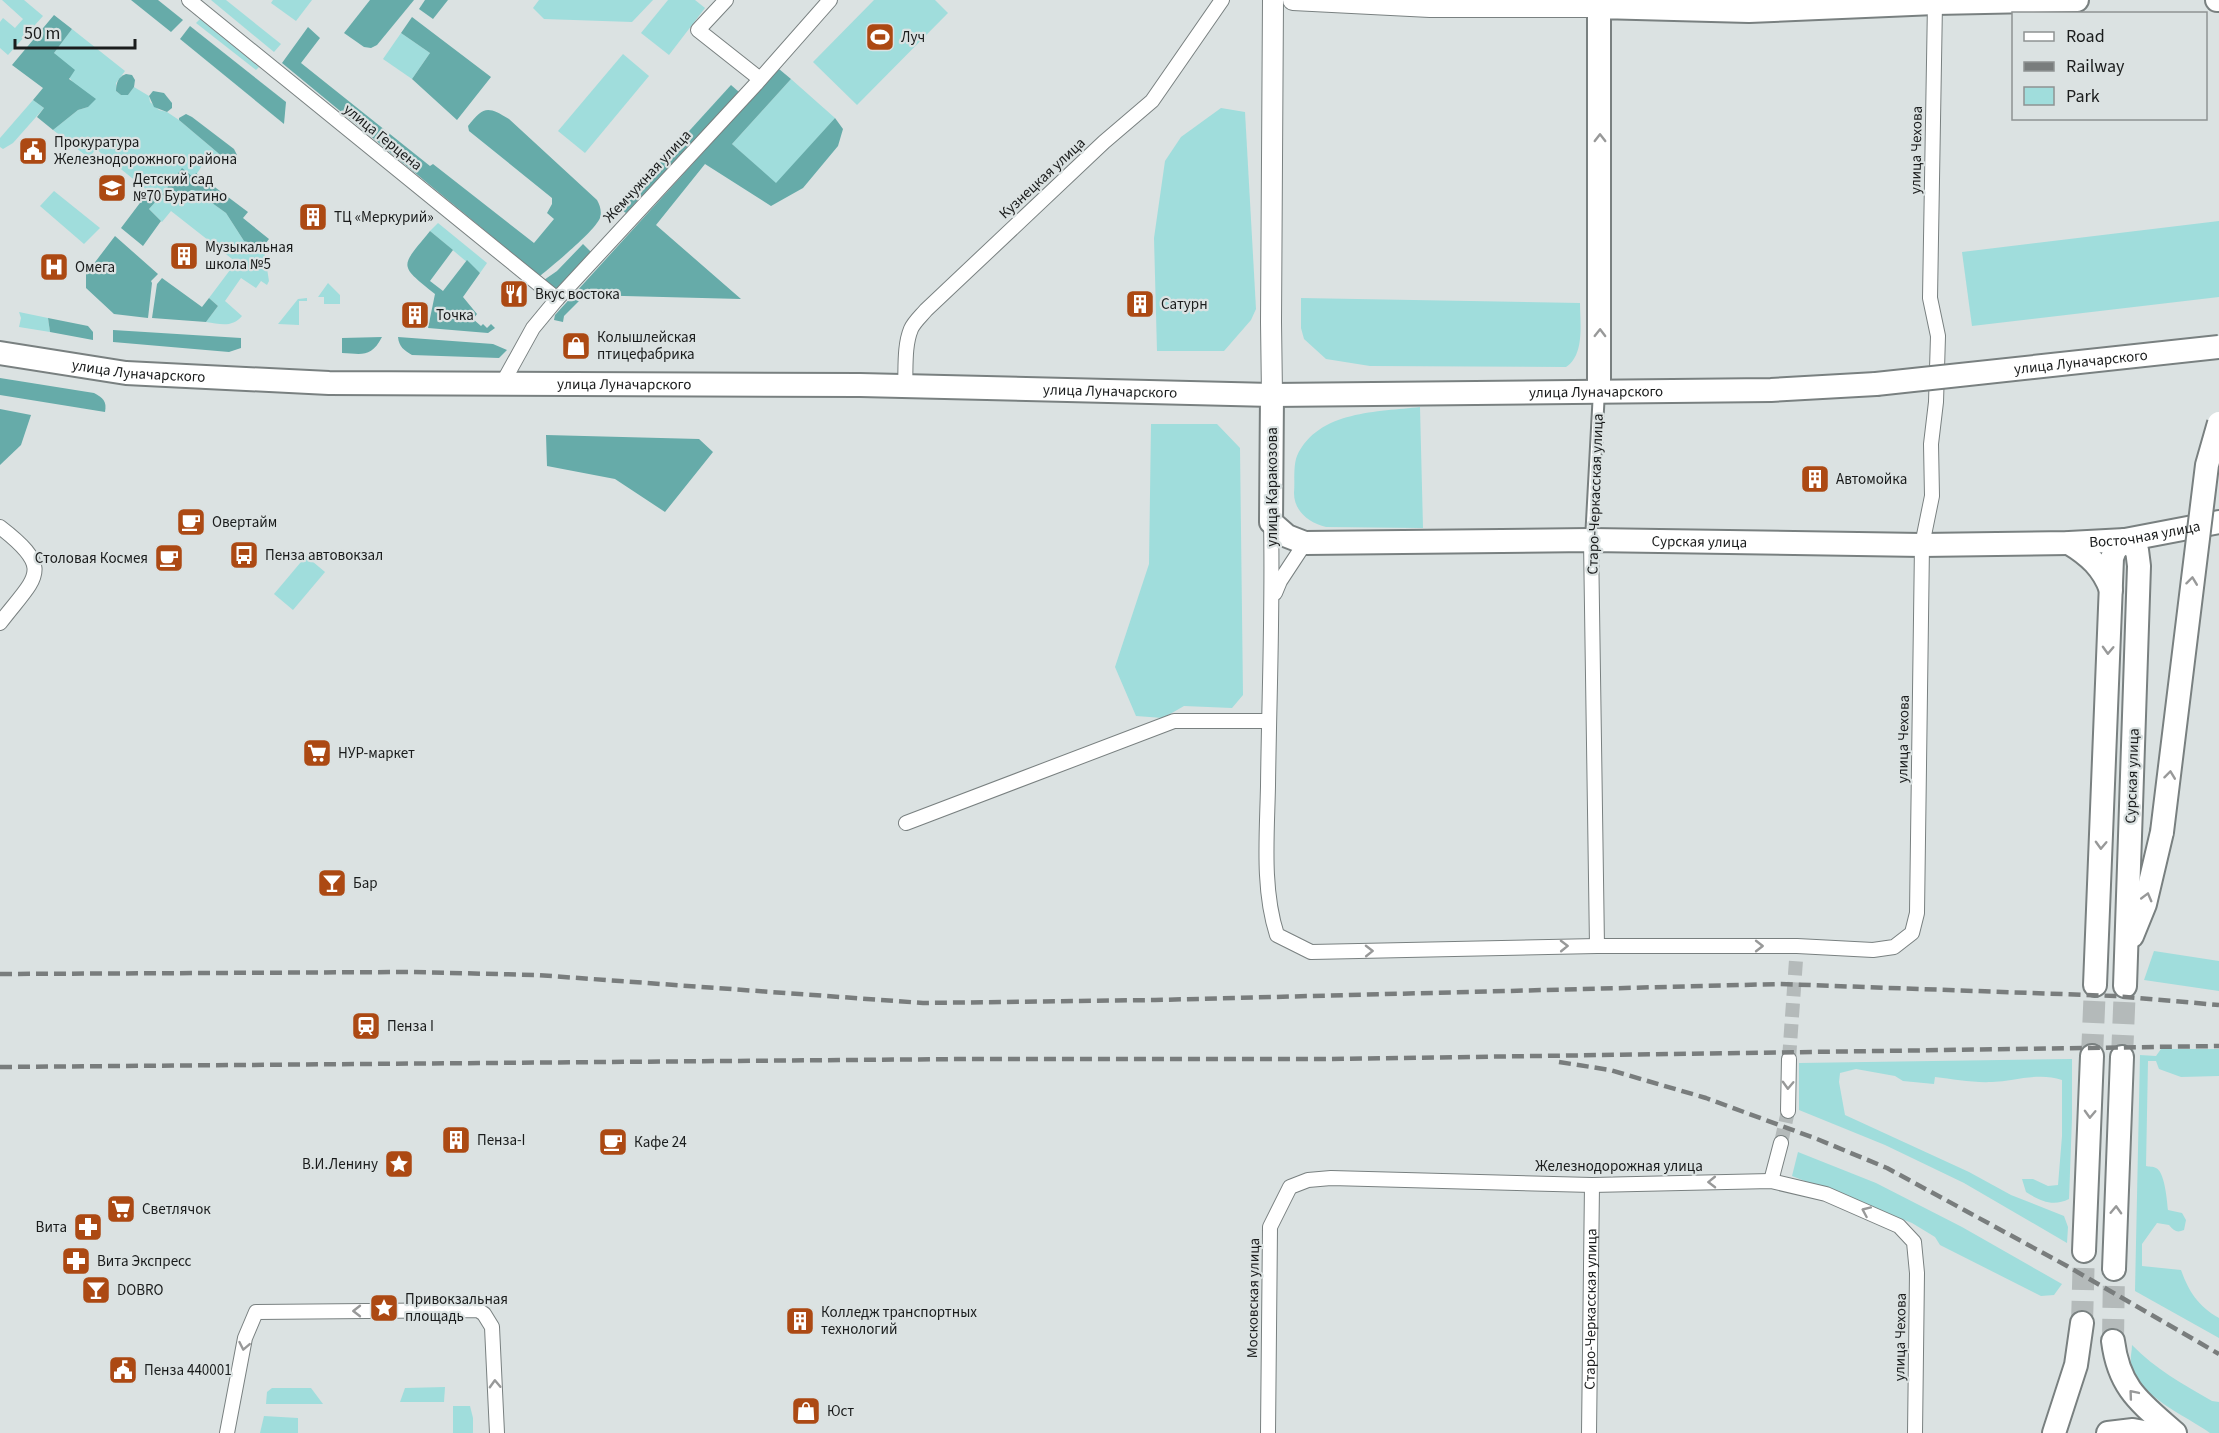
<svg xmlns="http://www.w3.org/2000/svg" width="2219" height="1433" font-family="'Source Sans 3',sans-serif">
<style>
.green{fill:#a0dddc}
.forest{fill:#66aba9}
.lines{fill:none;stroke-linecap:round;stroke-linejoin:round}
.minor-tunnel{stroke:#b4baba;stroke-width:14;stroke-dasharray:14 7;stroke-linecap:butt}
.primary-tunnel{stroke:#b4baba;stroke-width:22;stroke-dasharray:22 11;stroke-linecap:butt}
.pedestrian-casing{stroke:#798080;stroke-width:14}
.minor-casing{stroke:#798080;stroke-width:16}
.secondary-casing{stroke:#798080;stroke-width:22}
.primary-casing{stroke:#798080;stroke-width:26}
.pedestrian{stroke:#fff;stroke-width:10}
.minor{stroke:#fff;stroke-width:14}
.secondary{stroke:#fff;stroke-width:20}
.primary{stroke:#fff;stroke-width:22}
.rail{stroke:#797d7d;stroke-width:4.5;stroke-dasharray:12 6;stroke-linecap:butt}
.primary-bridge-casing{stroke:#798080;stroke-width:26;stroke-linecap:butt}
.primary-bridge{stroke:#fff;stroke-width:22}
.oneway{stroke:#989999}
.labels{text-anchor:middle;stroke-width:4.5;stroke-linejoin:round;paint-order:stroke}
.poi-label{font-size:15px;fill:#1a1c1c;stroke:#dbe2e2;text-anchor:start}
.street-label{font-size:15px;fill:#1a1c1c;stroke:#dbe2e2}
</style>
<rect width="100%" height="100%" fill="#dbe2e2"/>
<g class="green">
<path d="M2 0H24L43 16 8 55 0 48V22L3 18 15 28 23 19Z"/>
<path d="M211 0H226L281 44 274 52Z"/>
<path d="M273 0H312L296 21 271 3Z"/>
<path d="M539 0H653L632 22 544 19 533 8Z"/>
<path d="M668 0H695L705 8 669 55 641 33Z"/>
<path d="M874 0H935L948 13 857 105 813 62Z"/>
<path d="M200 19 259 67 256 70 196 23Z"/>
<path d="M72 29 125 71 116 83V91L121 95H128L134 87 149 96 150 102 159 110 167 112 179 120 224 158C198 154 207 167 192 178 183 185 171 189 162 194L168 196 194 190 226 213 244 241 262 248 264 250 269 281 267 285 261 281 256 288 241 278 225 301 242 316C232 328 220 324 206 322L218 306 209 298 236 262 171 211 162 222 149 209 158 199 96 149 89 158 53 130 78 110 88 107 54 53Z"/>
<path d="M401 33 430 53 412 79 383 59Z"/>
<path d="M623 54 649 76 585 153 558 131Z"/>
<path d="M791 79 835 118 776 184 732 144Z"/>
<path d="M33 100 44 108 13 143 3 149 0 147V138Z"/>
<path d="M1221 108 1245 112 1256 309 1251 320 1224 351H1157L1154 238 1165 161 1181 137Z"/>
<path d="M54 191 100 228 84 244 40 206Z"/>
<path d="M2219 221V297L1972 326 1962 252Z"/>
<path d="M438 223 487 263 480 273 430 231Z"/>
<path d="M328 283 340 295V304H324V297H318Z"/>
<path d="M307 298V301H299V325L278 324 298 299Z"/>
<path d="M1301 298 1580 303C1580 322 1585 355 1566 367L1370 366 1326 359 1304 339 1301 328Z"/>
<path d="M19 312 48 318 50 332 19 327 21 318Z"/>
<path d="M1420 407 1423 528 1326 527C1310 523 1294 512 1294 493 1295 482 1293 466 1297 456 1318 410 1379 412 1420 407Z"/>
<path d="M1151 424H1217L1240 448 1243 695 1232 708 1184 706 1163 718 1136 716 1115 667 1149 564Z"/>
<path d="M306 556 325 572 293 610 274 594Z"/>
<path d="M2154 951 2219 961V991L2144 980Z"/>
<path d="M2161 1049H2219V1076L2181 1077 2159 1069 2156 1061H2148L2146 1166C2149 1167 2153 1166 2156 1168 2165 1172 2167 1201 2168 1210L2182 1213 2186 1220 2184 1230C2177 1233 2174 1231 2169 1225L2157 1223 2142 1244V1266L2181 1270C2189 1292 2198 1306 2219 1318V1338L2135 1291 2140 1055 2156 1056Z"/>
<path d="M2072 1059V1118L2069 1199C2053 1207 2040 1201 2026 1192L2022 1179H2033L2048 1186 2058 1185 2062 1136V1080C2039 1072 2015 1081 1992 1082 1973 1083 1953 1079 1935 1077L1934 1084 1903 1081 1895 1076 1856 1069 1840 1073 1839 1082 1845 1115 1969 1172 2011 1195 2064 1216 2068 1227 2067 1243 1964 1183 1885 1145 1799 1110V1063Z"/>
<path d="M1798 1152 1876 1183 1962 1227 2062 1284 2054 1295 2041 1296 1940 1245 1935 1237 1912 1223 1792 1176Z"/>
<path d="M2132 1345C2155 1369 2183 1384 2212 1401L2219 1402V1433H2210C2185 1415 2137 1396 2131 1363 2130 1357 2132 1351 2132 1345Z"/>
<path d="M445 1387 444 1402H400L405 1388Z"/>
<path d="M272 1388H311L323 1404H266L267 1392Z"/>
<path d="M453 1406H470L473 1418V1433H453Z"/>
<path d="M264 1416 298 1418V1433H260Z"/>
</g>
<g class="forest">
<path d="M131 0H158L183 20 171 32Z"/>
<path d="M370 0H414L377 45 371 48 364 47 344 33Z"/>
<path d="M425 0H448L433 19 419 9Z"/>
<path d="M54 15 72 29 54 53 75 70 69 79 96 99 88 107 78 110 53 130 37 117 44 108 33 100 43 88 12 65Z"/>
<path d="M412 17 491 77 457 120 412 79 430 53 401 33Z"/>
<path d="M190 26 286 102 284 124 180 39Z"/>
<path d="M308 27 320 38 301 63 430 166 433 164 534 243 554 219 547 213 552 204V198L469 131 468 126C483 107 487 105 509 119L597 200C600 205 602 212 600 218 594 232 553 265 540 276L282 63Z"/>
<path d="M779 69 791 79 732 144 776 183 835 118 843 129 838 146 803 188 771 206 705 164 656 225 741 299 585 295 564 316 563 322 554 320 555 315Z"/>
<path d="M126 74 132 75 135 80 134 87 128 95H121L116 91C116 83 118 77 126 74Z"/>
<path d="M731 85 739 92 626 213 619 208Z"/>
<path d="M153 91 164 93 172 103V108L167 112 154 107 149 96Z"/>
<path d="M186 114 192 117 234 149 237 155 236 159 231 160 224 158 179 120V118Z"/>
<path d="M182 168 193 177 196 173 248 212 243 218 269 239 262 248 244 241 226 213 194 190H191C182 199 173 196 162 195Z"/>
<path d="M149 191 158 199 149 209 161 221 143 246 121 228Z"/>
<path d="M430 231 453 250 430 281 443 291 467 260 480 273 463 297 477 314 473 319 481 326 483 324 487 328 491 324 495 328 488 333 428 328 435 294C397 264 401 267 430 231Z"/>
<path d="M115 236 158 274 151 281 152 283 148 318 114 314 86 288V274Z"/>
<path d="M583 244 591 252 556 289 544 280 557 271Z"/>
<path d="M162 278 202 307 209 298 218 306 206 322 152 318 157 284Z"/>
<path d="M48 318 88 326 93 332V340L50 332Z"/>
<path d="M113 330 241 338V348L229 352 113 342Z"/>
<path d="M382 337C371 358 362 354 342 353V338Z"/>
<path d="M398 337 493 344 507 350 499 358 412 355C404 350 399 347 398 337Z"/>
<path d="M0 378 94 393C103 398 107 401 105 412L0 395Z"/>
<path d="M0 409 31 415 21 445 0 465Z"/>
<path d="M546 435 699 439 713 452 665 512 615 479 547 466Z"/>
</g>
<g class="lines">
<g class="minor-tunnel">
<path d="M1789 1059 1796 960"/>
<path d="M1781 1143 1788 1111"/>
</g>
<g class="primary-tunnel">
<path d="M2092 1056 2095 985"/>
<path d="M2122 1057 2125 986"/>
<path d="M2082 1323 2084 1251"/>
<path d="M2113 1341 2114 1269"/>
</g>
<g class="pedestrian-casing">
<path id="pedestrian" d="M1591 540 1599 391"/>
</g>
<g class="minor-casing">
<g id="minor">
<path d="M189 0 557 299"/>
<path d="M726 0 698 30 760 79"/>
<path d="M502 384 533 328 557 299 756 84 830 0"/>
<path d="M905 386C906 368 904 346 911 329 914 322 921 316 926 310L1104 142 1152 101 1222 0"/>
<path d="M1271 522C1273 610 1269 698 1268 786 1267 835 1262 889 1277 935L1311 952 1597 946H1797L1873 950 1894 947 1912 933 1917 913 1922 545 1932 496 1931 444 1936 402 1938 336 1930 298 1935 3"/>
<path d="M0 527C56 570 35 577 0 623"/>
<path d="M1591 540 1597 946"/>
<path d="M1275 593 1280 581 1305 543"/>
<path d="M906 823 1174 721H1268"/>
<path d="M1788 1111 1789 1059"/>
<path d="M1771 1181 1781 1143"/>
<path d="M227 1433 245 1338 256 1312 478 1310 484 1314 492 1327 497 1433"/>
<path d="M1268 1433 1270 1227 1290 1187 1308 1180 1331 1178 1592 1185 1771 1181 1826 1194 1899 1226 1914 1242 1917 1273 1915 1433"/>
<path id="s1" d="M1589 1433 1592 1185"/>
</g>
</g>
<g class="secondary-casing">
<g id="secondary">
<path d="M1293 0 1430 7H1599"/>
<path d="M1272 395 1271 322 1273 0"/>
</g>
</g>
<g class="primary-casing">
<g id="primary">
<path d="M2217 0H2219"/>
<path id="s2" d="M0 353 126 373 329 383 860 385 1272 395 1771 390 1876 384"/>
<path d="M1599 391V7L1749 11 1935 3 2077 0"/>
<path id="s3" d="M1272 395 1271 522 1287 536 1305 543 1591 540 1922 545 2069 543 2125 540 2219 522"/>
<path d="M2125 540 2137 550 2139 566 2125 986"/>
<path d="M2069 543C2089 555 2103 568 2111 590"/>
<path d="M2132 936 2145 904 2162 832"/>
<path d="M2095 985 2112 558 2115 550 2125 540"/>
<path d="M2084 1251 2092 1056"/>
<path d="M2114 1269 2122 1057"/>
<path d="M2113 1341C2119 1389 2141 1403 2175 1433"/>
<path d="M2054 1433 2076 1365 2082 1323"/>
<path d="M2108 1433 2133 1430 2149 1433"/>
</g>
</g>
<use href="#pedestrian" class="pedestrian"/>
<use href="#minor" class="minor"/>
<use href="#secondary" class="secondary"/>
<use href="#primary" class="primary"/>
<g class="rail">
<path d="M0 974 412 972 537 975 923 1003 1155 1000 1780 984 2115 996 2219 1005"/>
<path d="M1559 1062 1610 1070 1706 1098 1817 1139 1887 1168 2067 1266 2219 1354"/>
<path d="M0 1067 967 1059H1331L2219 1046"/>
</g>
<g class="primary-bridge-casing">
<g id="primary-bridge">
<path id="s4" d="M1876 384 2219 347"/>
<path d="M2162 832 2207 465 2219 423"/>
</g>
</g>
<use href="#primary-bridge" class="primary-bridge"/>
</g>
<defs><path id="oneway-chevron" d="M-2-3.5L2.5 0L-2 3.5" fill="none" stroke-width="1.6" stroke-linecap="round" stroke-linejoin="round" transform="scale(1.5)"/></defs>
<g class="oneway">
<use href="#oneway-chevron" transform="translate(1600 138) rotate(-90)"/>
<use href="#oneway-chevron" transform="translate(1600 333) rotate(-89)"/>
<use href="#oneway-chevron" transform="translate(2192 581) rotate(-83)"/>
<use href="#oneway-chevron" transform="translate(2108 650) rotate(92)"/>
<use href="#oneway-chevron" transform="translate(2170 775) rotate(-83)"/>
<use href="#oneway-chevron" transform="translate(2101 845) rotate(92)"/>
<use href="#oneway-chevron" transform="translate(2147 897) rotate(-75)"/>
<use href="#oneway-chevron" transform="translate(1564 946) rotate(-1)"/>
<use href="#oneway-chevron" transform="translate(1759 946)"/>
<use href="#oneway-chevron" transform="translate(1369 951) rotate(-1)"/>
<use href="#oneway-chevron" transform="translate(1788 1085) rotate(92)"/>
<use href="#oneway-chevron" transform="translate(2090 1114) rotate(92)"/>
<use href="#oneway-chevron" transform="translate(1712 1182) rotate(179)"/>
<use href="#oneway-chevron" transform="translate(2116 1210) rotate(-88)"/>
<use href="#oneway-chevron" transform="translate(1866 1211) rotate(-156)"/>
<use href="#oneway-chevron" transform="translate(357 1311) rotate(180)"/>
<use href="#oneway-chevron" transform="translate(244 1346) rotate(101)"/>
<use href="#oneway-chevron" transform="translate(495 1384) rotate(-92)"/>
<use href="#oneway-chevron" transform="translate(2133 1394) rotate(-130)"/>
</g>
<defs>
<g id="stadium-square" transform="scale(1.5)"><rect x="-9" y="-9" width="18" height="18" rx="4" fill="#ac4913" stroke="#dbe2e2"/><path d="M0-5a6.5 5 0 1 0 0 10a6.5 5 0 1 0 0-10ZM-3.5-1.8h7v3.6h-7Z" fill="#fff"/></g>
<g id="civic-square" transform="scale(1.5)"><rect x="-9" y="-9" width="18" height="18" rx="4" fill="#ac4913" stroke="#dbe2e2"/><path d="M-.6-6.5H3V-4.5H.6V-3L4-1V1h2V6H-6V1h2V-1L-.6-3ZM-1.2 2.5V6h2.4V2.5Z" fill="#fff"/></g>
<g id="school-square" transform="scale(1.5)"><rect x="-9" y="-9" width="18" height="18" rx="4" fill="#ac4913" stroke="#dbe2e2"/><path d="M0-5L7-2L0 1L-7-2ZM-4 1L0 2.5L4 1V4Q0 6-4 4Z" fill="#fff"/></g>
<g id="building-square" transform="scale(1.5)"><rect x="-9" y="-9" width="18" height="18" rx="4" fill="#ac4913" stroke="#dbe2e2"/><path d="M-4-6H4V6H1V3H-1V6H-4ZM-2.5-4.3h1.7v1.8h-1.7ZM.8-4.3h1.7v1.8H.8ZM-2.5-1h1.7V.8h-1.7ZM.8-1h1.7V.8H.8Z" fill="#fff"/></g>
<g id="hospital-square" transform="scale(1.5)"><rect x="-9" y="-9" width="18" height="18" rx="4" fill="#ac4913" stroke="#dbe2e2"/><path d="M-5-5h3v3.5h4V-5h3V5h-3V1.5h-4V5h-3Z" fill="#fff"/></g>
<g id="restaurant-square" transform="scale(1.5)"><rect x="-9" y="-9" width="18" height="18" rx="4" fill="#ac4913" stroke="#dbe2e2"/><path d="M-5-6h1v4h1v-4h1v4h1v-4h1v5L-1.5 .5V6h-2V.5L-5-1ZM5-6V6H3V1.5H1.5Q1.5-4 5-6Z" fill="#fff"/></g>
<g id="shop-square" transform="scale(1.5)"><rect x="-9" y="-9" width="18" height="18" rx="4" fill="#ac4913" stroke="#dbe2e2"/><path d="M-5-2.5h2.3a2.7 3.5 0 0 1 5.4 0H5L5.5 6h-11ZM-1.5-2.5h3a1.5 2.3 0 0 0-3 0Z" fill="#fff"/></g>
<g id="cafe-square" transform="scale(1.5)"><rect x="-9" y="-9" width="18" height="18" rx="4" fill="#ac4913" stroke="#dbe2e2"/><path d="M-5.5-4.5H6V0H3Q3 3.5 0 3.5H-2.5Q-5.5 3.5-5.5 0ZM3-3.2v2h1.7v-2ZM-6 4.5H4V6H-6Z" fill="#fff"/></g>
<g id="bus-square" transform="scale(1.5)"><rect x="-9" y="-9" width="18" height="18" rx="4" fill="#ac4913" stroke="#dbe2e2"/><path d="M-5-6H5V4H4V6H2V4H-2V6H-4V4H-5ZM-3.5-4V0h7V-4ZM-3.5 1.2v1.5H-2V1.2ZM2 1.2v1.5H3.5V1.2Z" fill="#fff"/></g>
<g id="supermarket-square" transform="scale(1.5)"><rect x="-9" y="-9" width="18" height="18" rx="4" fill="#ac4913" stroke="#dbe2e2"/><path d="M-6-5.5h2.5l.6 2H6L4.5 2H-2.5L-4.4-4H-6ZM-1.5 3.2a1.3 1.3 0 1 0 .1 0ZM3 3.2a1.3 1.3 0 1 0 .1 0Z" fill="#fff"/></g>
<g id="bar-square" transform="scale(1.5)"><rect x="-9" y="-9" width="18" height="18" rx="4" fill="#ac4913" stroke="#dbe2e2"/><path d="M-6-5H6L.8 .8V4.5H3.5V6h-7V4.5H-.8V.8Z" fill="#fff"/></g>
<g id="station-square" transform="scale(1.5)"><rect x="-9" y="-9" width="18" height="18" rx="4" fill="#ac4913" stroke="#dbe2e2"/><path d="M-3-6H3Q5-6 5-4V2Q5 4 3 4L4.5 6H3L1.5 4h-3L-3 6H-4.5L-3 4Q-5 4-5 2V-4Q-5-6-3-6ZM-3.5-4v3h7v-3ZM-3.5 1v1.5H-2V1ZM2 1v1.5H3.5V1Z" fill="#fff"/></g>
<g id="sight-square" transform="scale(1.5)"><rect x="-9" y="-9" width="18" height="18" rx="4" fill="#ac4913" stroke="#dbe2e2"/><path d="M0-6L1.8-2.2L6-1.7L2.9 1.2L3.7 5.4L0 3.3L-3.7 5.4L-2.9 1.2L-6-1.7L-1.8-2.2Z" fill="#fff"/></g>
<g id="pharmacy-square" transform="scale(1.5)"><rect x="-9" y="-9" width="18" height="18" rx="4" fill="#ac4913" stroke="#dbe2e2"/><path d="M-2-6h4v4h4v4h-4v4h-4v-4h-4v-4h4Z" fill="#fff"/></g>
</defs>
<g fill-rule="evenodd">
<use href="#stadium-square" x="880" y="37"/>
<use href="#civic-square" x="33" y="151"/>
<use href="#school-square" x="112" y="188"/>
<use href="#building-square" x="313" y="217"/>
<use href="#building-square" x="184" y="256"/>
<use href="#hospital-square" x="54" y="267"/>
<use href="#restaurant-square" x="514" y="294"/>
<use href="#building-square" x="1140" y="304"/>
<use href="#building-square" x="415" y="315"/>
<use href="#shop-square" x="576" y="346"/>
<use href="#building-square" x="1815" y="479"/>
<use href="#cafe-square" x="191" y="522"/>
<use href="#bus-square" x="244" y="555"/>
<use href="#cafe-square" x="169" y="558"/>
<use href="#supermarket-square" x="317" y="753"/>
<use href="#bar-square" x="332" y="883"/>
<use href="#station-square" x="366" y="1026"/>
<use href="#building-square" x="456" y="1140"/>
<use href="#cafe-square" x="613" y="1142"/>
<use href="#sight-square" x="399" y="1164"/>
<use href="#supermarket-square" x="121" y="1209"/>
<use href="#pharmacy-square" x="88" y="1227"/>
<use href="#pharmacy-square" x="76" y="1261"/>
<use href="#bar-square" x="96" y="1290"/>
<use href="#sight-square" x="384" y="1308"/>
<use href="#building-square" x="800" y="1321"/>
<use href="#civic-square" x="123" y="1370"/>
<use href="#shop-square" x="806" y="1411"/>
</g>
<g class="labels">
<g class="poi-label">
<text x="901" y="42">Луч</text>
<text x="54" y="147">Прокуратура<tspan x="54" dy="17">Железнодорожного района</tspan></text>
<text x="133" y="184">Детский сад<tspan x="133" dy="17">№70 Буратино</tspan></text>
<text x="334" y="222">ТЦ «Меркурий»</text>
<text x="205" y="252">Музыкальная<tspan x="205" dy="17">школа №5</tspan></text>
<text x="75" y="272">Омега</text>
<text x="535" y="299">Вкус востока</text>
<text x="1161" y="309">Сатурн</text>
<text x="436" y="320">Точка</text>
<text x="597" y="342">Колышлейская<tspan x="597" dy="17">птицефабрика</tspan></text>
<text x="1836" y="484">Автомойка</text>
<text x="212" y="527">Овертайм</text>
<text x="265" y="560">Пенза автовокзал</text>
<text x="148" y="563" text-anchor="end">Столовая Космея</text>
<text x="338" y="758">НУР-маркет</text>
<text x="353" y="888">Бар</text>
<text x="387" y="1031">Пенза I</text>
<text x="477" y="1145">Пенза-I</text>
<text x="634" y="1147">Кафе 24</text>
<text x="378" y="1169" text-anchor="end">В.И.Ленину</text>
<text x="142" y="1214">Светлячок</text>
<text x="67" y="1232" text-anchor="end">Вита</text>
<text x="97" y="1266">Вита Экспресс</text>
<text x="117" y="1295">DOBRO</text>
<text x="405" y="1304">Привокзальная<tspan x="405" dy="17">площадь</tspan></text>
<text x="821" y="1317">Колледж транспортных<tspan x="821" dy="17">технологий</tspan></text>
<text x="144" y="1375">Пенза 440001</text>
<text x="827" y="1416">Юст</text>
</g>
<g class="street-label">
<text transform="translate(383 137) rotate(39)" y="5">улица Герцена</text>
<text transform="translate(1916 150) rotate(-89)" y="5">улица Чехова</text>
<text transform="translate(647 176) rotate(-47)" y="5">Жемчужная улица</text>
<text transform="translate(1042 178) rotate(-43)" y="5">Кузнецкая улица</text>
<text dy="5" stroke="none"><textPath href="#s4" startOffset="206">улица Луначарского</textPath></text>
<text dy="5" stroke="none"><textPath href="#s2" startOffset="140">улица Луначарского</textPath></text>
<text dy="5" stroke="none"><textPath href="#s2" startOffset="626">улица Луначарского</textPath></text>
<text dy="5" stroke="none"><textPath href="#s2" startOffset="1112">улица Луначарского</textPath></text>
<text dy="5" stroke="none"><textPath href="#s2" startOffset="1598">улица Луначарского</textPath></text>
<text transform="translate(1272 487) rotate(-90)" y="5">улица Каракозова</text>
<text transform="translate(1595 494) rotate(-88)" y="5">Старо-Черкасская улица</text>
<text dy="5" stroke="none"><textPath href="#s3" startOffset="1008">Восточная улица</textPath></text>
<text dy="5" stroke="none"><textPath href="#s3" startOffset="562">Сурская улица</textPath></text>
<text transform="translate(1903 739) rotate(-89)" y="5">улица Чехова</text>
<text transform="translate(2132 776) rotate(-88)" y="5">Сурская улица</text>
<text x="1619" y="1171">Железнодорожная улица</text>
<text transform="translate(1253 1298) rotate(-89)" y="5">Московская улица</text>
<text dy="5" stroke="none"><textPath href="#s1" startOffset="124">Старо-Черкасская улица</textPath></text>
<text transform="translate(1900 1337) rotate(-89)" y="5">улица Чехова</text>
</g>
</g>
<rect x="2012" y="12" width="195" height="108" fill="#dbe2e2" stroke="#8e9393" stroke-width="1.5"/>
<rect x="2024" y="32" width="30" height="9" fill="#ffffff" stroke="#8e9393" stroke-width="1.5"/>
<text x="2066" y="42" font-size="18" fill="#1a1c1c">Road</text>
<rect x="2024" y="62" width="30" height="9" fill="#797d7d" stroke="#8e9393" stroke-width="1.5"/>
<text x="2066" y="72" font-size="18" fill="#1a1c1c">Railway</text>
<rect x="2024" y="87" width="30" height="18" fill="#a0dddc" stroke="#8e9393" stroke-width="1.5"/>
<text x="2066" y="102" font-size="18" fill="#1a1c1c">Park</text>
<path d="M15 39v9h120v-9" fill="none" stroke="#1a1c1c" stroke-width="3"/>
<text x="24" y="39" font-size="18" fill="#1a1c1c" stroke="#dbe2e2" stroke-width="4.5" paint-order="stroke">50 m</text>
</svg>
